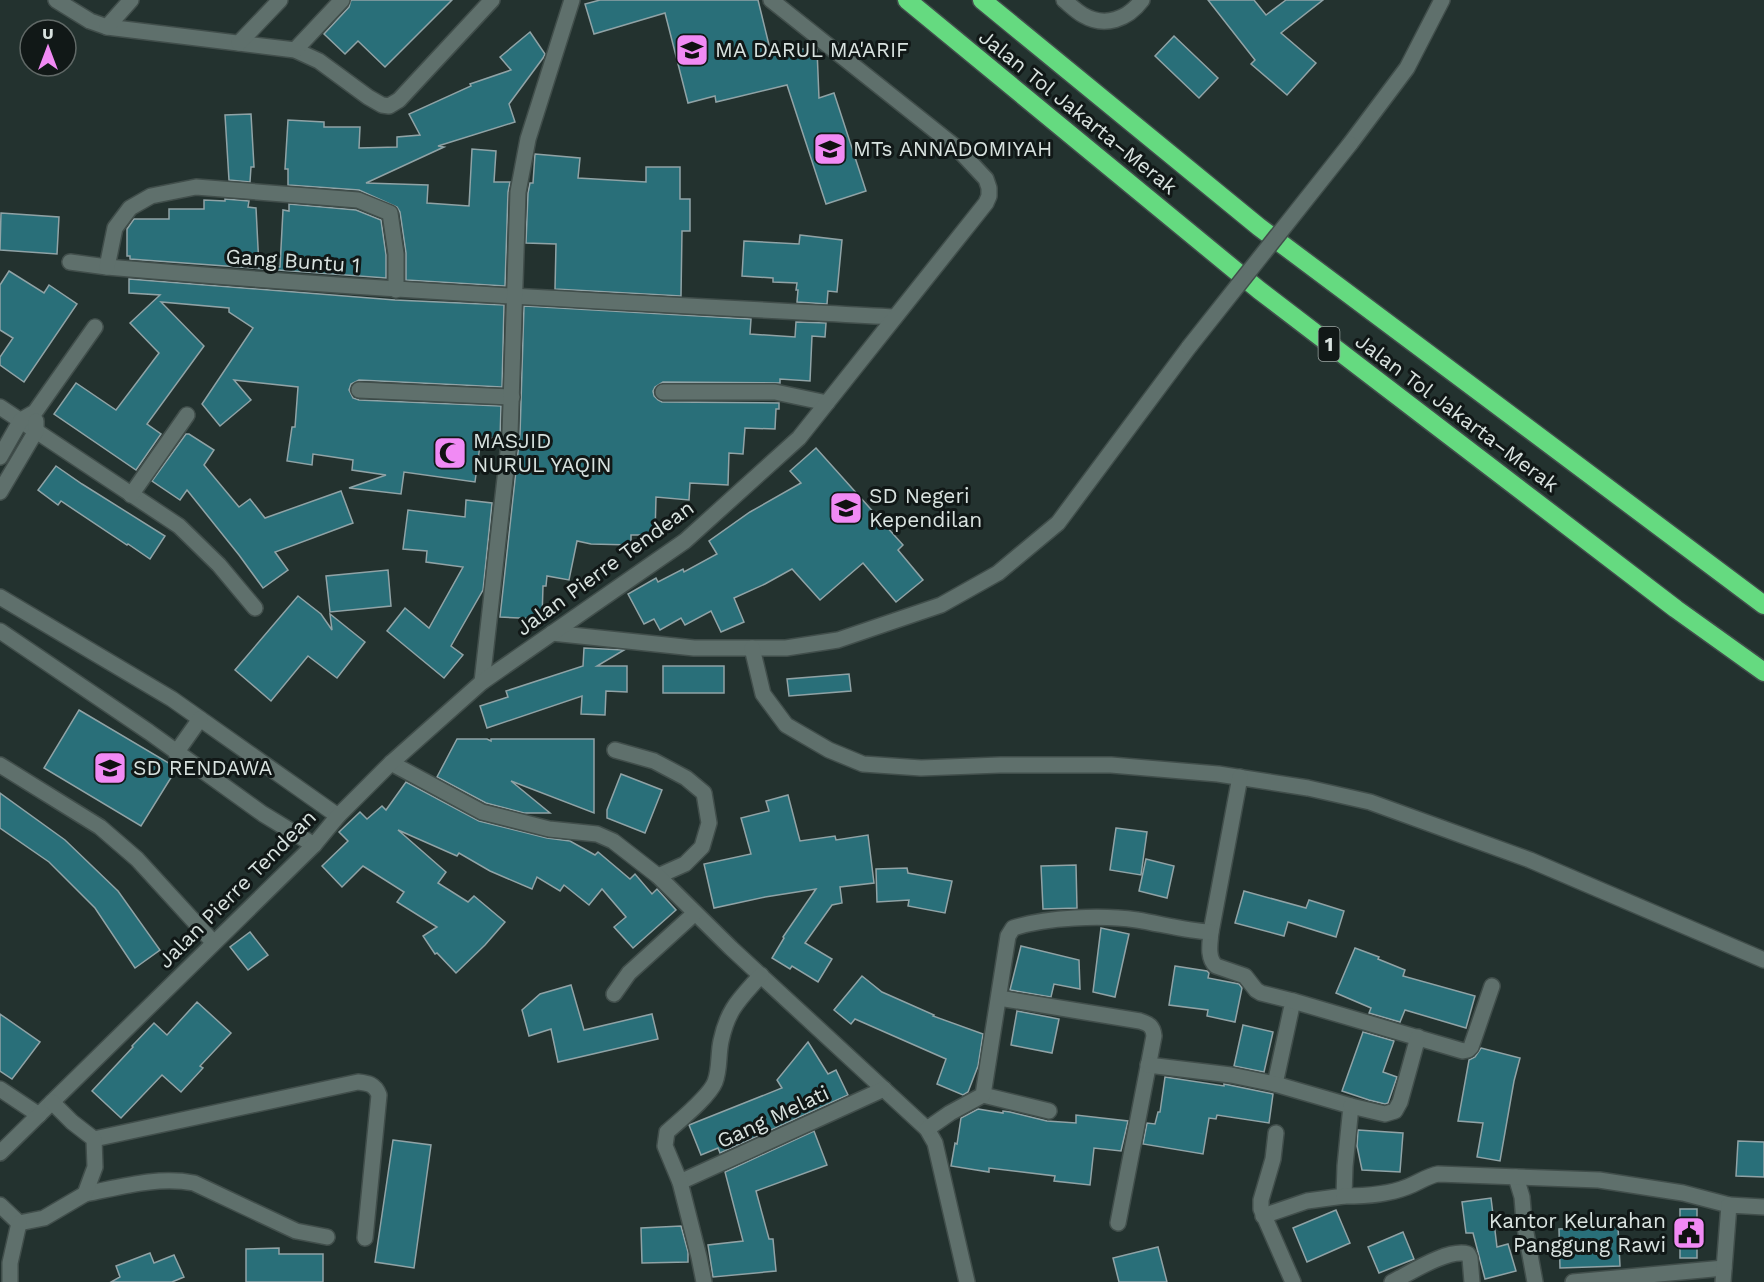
<svg xmlns="http://www.w3.org/2000/svg" width="1764" height="1282" font-family="'Work Sans',sans-serif">
<style>
.building{fill:#296f79;stroke:#90a3a6;stroke-width:1.5}
.lines{fill:none;stroke-linecap:round;stroke-linejoin:round}
.minor-casing{stroke:#414e4b;stroke-width:18}
.highway-casing{stroke:#414e4b;stroke-width:21}
.minor{stroke:#5f706c;stroke-width:15}
.highway{stroke:#65da80;stroke-width:18}
.minor-bridge-casing{stroke:#414e4b;stroke-width:18;stroke-linecap:butt}
.minor-bridge{stroke:#5f706c;stroke-width:15}
.labels{text-anchor:middle;stroke-width:6;stroke-linejoin:round;paint-order:stroke}
.shield{fill:#111817;stroke:#9da6a4;stroke-width:1.5}
.shield-label{font-size:20px;font-weight:bold;fill:#d9e3e0}
.poi-label{font-size:21px;fill:#d9e3e0;stroke:#111817;text-anchor:start}
.street-label{font-size:21px;fill:#d9e3e0;stroke:#111817}
</style>
<rect width="100%" height="100%" fill="#23322f"/>
<g class="building">
<path d="M351 0H452L385 67 358 41 345 54 324 34 349 7Z"/>
<path d="M600 0H758L770 49H817L819 98 834 93 866 191 826 204 787 85 716 102 715 96 688 103 665 13 594 34 585 4Z"/>
<path d="M1208 0H1254L1266 15 1286 0H1323L1281 33 1316 63 1287 95 1251 64 1255 60Z"/>
<path d="M530 32 545 54 543 58 509 104 515 122 438 146 444 147 366 183 428 185 427 203 469 206 472 149 496 151 494 182H510L508 192 505 286 406 280V253L400 212 397 207 359 190 288 185V169H285L288 120 324 122V127H360L359 148 397 147V137L420 135 409 114 471 86 470 84 511 70 500 57Z"/>
<path d="M1174 36 1218 78 1199 98 1155 56Z"/>
<path d="M251 114 254 167H251L250 182 229 180 225 115Z"/>
<path d="M535 154 580 158 578 178 646 182V167H680V199H690V231H682L681 296 555 289 556 244 526 243 528 193 530 183H533Z"/>
<path d="M225 199 249 201 248 207 256 208 259 267H280L283 210 289 211V204L356 210 381 220 386 255V278L130 259V256H127V229L134 219H169V209H204V200L225 201Z"/>
<path d="M1 213 59 217 57 254 0 250Z"/>
<path d="M800 235 842 240 837 292 828 291 827 304 797 302 798 290H796L797 283 773 282V278L742 276 744 241 799 244Z"/>
<path d="M9 271 44 293 49 285 77 304 24 382 0 365V357L13 338 0 330V285Z"/>
<path d="M129 279 395 300 504 305 502 387 359 380 351 384 349 390 353 398 359 400 501 406 500 438H481L475 482 404 472 401 494 349 488 386 475 352 470 353 460 313 454 312 465 287 461 292 427H295L298 387 234 380 251 400 220 426 202 404 253 328 229 312V308L161 302 204 346 147 424 161 434 136 470 54 414 76 383 116 410 159 353 130 323 160 295 129 293Z"/>
<path d="M524 306 751 319 750 334 795 337 796 322 826 323 825 337 812 336 810 381 780 379V383L663 382 655 387 653 391 654 396 658 400 662 402 779 403V409H776L775 429 745 428 743 454 729 453 728 485 690 483 689 500 656 497 655 535H631V545L591 544 577 541 569 580 547 576 546 586H543L542 619 500 617 520 434Z"/>
<path d="M186 434H189L214 450 204 465 239 507 250 499 265 518 341 491 353 523 275 552 288 570 263 588 239 555 187 490 180 500 152 481Z"/>
<path d="M816 448 903 545 898 550 923 580 896 602 863 563 820 600 792 569 765 584 734 598 744 622 721 632 711 611 685 625 681 618 660 630 654 619 644 624 628 594 656 578 658 582 683 569 684 572 717 554 709 541 750 512 801 483 790 471Z"/>
<path d="M56 466 82 484 165 536 150 559 128 544 127 545 61 501 58 505 38 490Z"/>
<path d="M466 500 492 503 483 590 451 646 463 655 444 678 387 631 405 608 429 628 463 567 426 562 427 551 403 549 408 510 465 517Z"/>
<path d="M388 570 391 606 330 612 326 576Z"/>
<path d="M298 596 321 614 332 630 330 614 365 642 337 678 308 656 271 701 235 670Z"/>
<path d="M584 648 624 650 597 666H627V692L606 691 605 715 581 714 582 696 487 728 480 706 508 697 506 691 583 666Z"/>
<rect x="663" y="666" width="61" height="27"/>
<path d="M849 674 851 691 789 696 787 679Z"/>
<path d="M79 710 177 768 141 826 44 768Z"/>
<path d="M457 739H487L491 741V739H594V813L511 781 550 813H524L486 803 437 777Z"/>
<path d="M621 774 662 790 645 833 607 818V810Z"/>
<path d="M406 782 479 821 547 838 570 841 595 855 598 852 630 879 635 874 652 894 657 889 676 910 633 948 614 927 626 917 602 889 589 905 564 885 560 891 537 877 532 889 490 871 459 853 457 856 398 830 446 872 438 883 468 902 474 896 505 922 485 945 456 973 437 953 435 954 423 936 437 927 397 902 404 892 363 866 342 887 322 866 348 841 339 832 360 812 367 819 382 806 386 810Z"/>
<path d="M0 793 65 840 118 891 160 950 135 968 95 908 49 862 0 828Z"/>
<path d="M788 795 800 841 835 836 836 840 868 835 874 883 840 887 842 903 832 905 805 943 832 959 818 982 792 966 790 969 772 958 784 938 783 937 816 889 765 897 714 908 704 864 751 854 741 818 769 811 766 801Z"/>
<path d="M1116 828 1147 832 1141 875 1110 870Z"/>
<path d="M1146 859 1174 866 1167 898 1139 891Z"/>
<path d="M1076 865 1077 908 1043 909 1041 866Z"/>
<path d="M907 868 908 873 952 881 945 913 908 906 909 900 877 902 876 869Z"/>
<path d="M1244 891 1306 908 1309 900 1344 911 1336 937 1288 922 1284 936 1235 923Z"/>
<path d="M1101 928 1129 934 1115 997 1093 992Z"/>
<path d="M250 932 268 955 248 970 230 947Z"/>
<path d="M1021 946 1079 960 1080 989 1054 984 1051 997 1010 990Z"/>
<path d="M1355 948 1379 957 1378 959 1405 970 1403 976 1475 996 1466 1028 1405 1010 1400 1022 1369 1013 1371 1008 1336 993Z"/>
<path d="M1175 966 1207 971 1209 973 1208 978 1239 984 1242 988 1235 1022 1207 1016 1208 1010 1169 1005Z"/>
<path d="M862 976 882 992 934 1015 933 1016 983 1034 978 1066 968 1092 963 1095 937 1084 946 1059 855 1019 851 1024 834 1010Z"/>
<path d="M571 985 584 1030 652 1014 658 1039 558 1062 551 1029 529 1036 522 1010 540 994Z"/>
<path d="M197 1002 231 1033 200 1066 203 1068 181 1092 162 1075 121 1118 92 1091 133 1047 132 1046 154 1023 167 1035Z"/>
<path d="M1017 1011 1059 1019 1052 1053 1011 1045Z"/>
<path d="M0 1014 40 1042 12 1079 0 1071Z"/>
<path d="M1243 1025 1273 1032 1264 1072 1234 1066Z"/>
<path d="M1363 1032 1394 1041 1383 1072 1397 1077 1388 1103 1385 1104 1369 1100 1342 1091Z"/>
<path d="M808 1042 828 1074 836 1070 848 1095 720 1153 718 1148 701 1155 689 1125 782 1088 777 1080Z"/>
<path d="M1481 1048 1520 1058 1514 1081 1500 1161 1477 1157 1483 1123 1458 1121 1469 1060 1475 1057Z"/>
<path d="M1165 1077 1224 1086V1084L1229 1085 1273 1094 1269 1123 1217 1115 1216 1119 1209 1118 1203 1154 1143 1144 1147 1123 1155 1124 1158 1112H1160Z"/>
<path d="M978 1109 1003 1113V1111L1010 1112 1047 1121 1076 1123V1115L1128 1121 1121 1151 1094 1148 1090 1185 1054 1181 1055 1176 989 1168V1172L951 1166 955 1143 957 1144 961 1118Z"/>
<path d="M1358 1130 1403 1133 1400 1172 1362 1170 1357 1146Z"/>
<path d="M814 1131 827 1165 756 1191 769 1239H773L776 1271 713 1277 708 1245 743 1241 725 1172Z"/>
<path d="M393 1140 431 1145 414 1268 375 1262Z"/>
<path d="M1738 1141 1764 1142V1177L1736 1176Z"/>
<path d="M1491 1198 1497 1247 1508 1244 1516 1271 1485 1279 1473 1233H1466L1462 1202Z"/>
<rect x="1680" y="1209" width="17" height="49"/>
<path d="M1336 1210 1350 1243 1307 1262 1293 1228Z"/>
<path d="M681 1226 688 1252V1262L642 1263 641 1228Z"/>
<path d="M1618 1227 1620 1266 1560 1268 1559 1229Z"/>
<path d="M1403 1232 1414 1259 1379 1273 1368 1247Z"/>
<path d="M1158 1247 1167 1282H1119L1113 1258Z"/>
<path d="M279 1248V1254H323V1282H246V1249Z"/>
<path d="M150 1253 154 1263 174 1255 184 1277 172 1282H111L120 1277 116 1266Z"/>
</g>
<g class="lines">
<g class="minor-casing">
<g id="minor">
<path d="M56 0 90 21 107 27 295 50 319 61 368 97 382 105 389 106 399 100 492 0"/>
<path d="M1064 0C1070 5 1076 11 1083 15 1105 28 1128 19 1142 0"/>
<path d="M107 27 131 0"/>
<path d="M239 43 280 0"/>
<path d="M295 50 342 0"/>
<path d="M1350 144 1407 68 1442 0"/>
<path d="M70 262 107 267C369 290 632 303 895 317"/>
<path d="M107 267 115 228 130 208 151 196 196 187 358 200 390 213 396 254V290"/>
<path d="M359 390 512 397"/>
<path d="M663 392H775L827 403"/>
<path d="M0 407 179 526 219 565 255 608"/>
<path d="M0 457 21 420 35 412 95 327"/>
<path d="M0 492 36 431V421"/>
<path d="M131 495 187 415"/>
<path d="M0 597 172 699 338 816"/>
<path d="M0 631 149 732 263 814 314 845"/>
<path d="M552 633 694 648H786L838 640 941 605 998 573 1058 523 1189 347"/>
<path d="M752 648 763 694 786 725 829 750 863 764 921 768 1000 765H1111L1218 774 1308 788 1370 802 1530 860 1764 960"/>
<path d="M482 682 510 434 518 192 528 139 572 0"/>
<path d="M615 750 654 761 686 778 704 793 709 823 702 847 685 864 658 876"/>
<path d="M176 753 200 719"/>
<path d="M391 763 482 812 549 829 597 834 613 841 658 876 731 948 927 1129 935 1143 967 1282"/>
<path d="M0 765 100 827 137 859 213 942"/>
<path d="M1240 777 1211 932C1210 943 1207 958 1216 966L1245 976 1256 990 1261 993 1293 1001 1275 1084"/>
<path d="M614 994 629 973 695 913"/>
<path d="M999 998 1140 1021C1149 1024 1153 1026 1154 1036L1118 1223"/>
<path d="M1293 1001 1463 1051 1468 1050 1471 1047 1492 986"/>
<path d="M1148 1065 1231 1075 1275 1084 1351 1106 1345 1166 1344 1196 1307 1201 1263 1216"/>
<path d="M0 1089 39 1115"/>
<path d="M983 1095 1049 1111"/>
<path d="M1351 1106 1385 1114 1395 1111 1400 1102 1418 1037"/>
<path d="M927 1129 950 1113 983 1095 1008 936 1013 928C1047 917 1102 915 1137 920 1162 924 1186 931 1211 932"/>
<path d="M1276 1133 1273 1159 1261 1200V1209L1293 1282"/>
<path d="M94 1139 358 1082C368 1083 375 1084 379 1095L365 1238"/>
<path d="M0 1153 314 845 338 816 391 763 482 682 685 541 799 438 986 203 989 196V188L986 179 957 148 771 0"/>
<path d="M1516 1177 1522 1197 1524 1222 1535 1282"/>
<path d="M680 1182 884 1089"/>
<path d="M85 1194C121 1187 157 1176 194 1183L296 1231 327 1237"/>
<path d="M1344 1196C1365 1196 1387 1195 1407 1187 1418 1183 1427 1176 1438 1174L1599 1180 1683 1193 1729 1205"/>
<path d="M0 1205 19 1223 44 1218 85 1194 95 1167 94 1139 72 1122 52 1102"/>
<path d="M10 1282V1263L19 1223"/>
<path d="M704 1282 699 1257 680 1182 665 1146 667 1132C679 1121 709 1097 715 1082 720 1069 718 1055 721 1041 728 1008 740 999 761 975"/>
<path d="M1392 1282C1410 1273 1448 1248 1468 1254L1470 1258 1472 1282"/>
<path d="M1573 1282 1724 1268"/>
<path d="M1723 1282 1729 1205 1764 1207"/>
</g>
</g>
<g class="highway-casing">
<g id="highway">
<path d="M907 0 1259 290 1676 609 1764 672"/>
<path d="M982 0 1259 227 1764 605"/>
</g>
</g>
<use href="#minor" class="minor"/>
<use href="#highway" class="highway"/>
<g class="minor-bridge-casing">
<path id="minor-bridge" d="M1189 347 1350 144"/>
</g>
<use href="#minor-bridge" class="minor-bridge"/>
</g>
<defs>
<g id="school-square" transform="scale(1.725)"><rect x="-9" y="-9" width="18" height="18" rx="4" fill="#f18af4" stroke="#111817"/><path d="M0-5L7-2L0 1L-7-2ZM-4 1L0 2.5L4 1V4Q0 6-4 4Z" fill="#111"/></g>
<g id="mosque-square" transform="scale(1.725)"><rect x="-9" y="-9" width="18" height="18" rx="4" fill="#f18af4" stroke="#111817"/><path d="M3.5-4.9A6 6 0 1 0 3.5 4.9A5 5 0 1 1 3.5-4.9Z" fill="#111"/></g>
<g id="civic-square" transform="scale(1.725)"><rect x="-9" y="-9" width="18" height="18" rx="4" fill="#f18af4" stroke="#111817"/><path d="M-.6-6.5H3V-4.5H.6V-3L4-1V1h2V6H-6V1h2V-1L-.6-3ZM-1.2 2.5V6h2.4V2.5Z" fill="#111"/></g>
</defs>
<g fill-rule="evenodd">
<use href="#school-square" x="692" y="50"/>
<use href="#school-square" x="830" y="149"/>
<use href="#mosque-square" x="450" y="453"/>
<use href="#school-square" x="846" y="508"/>
<use href="#school-square" x="110" y="768"/>
<use href="#civic-square" x="1689" y="1233"/>
</g>
<g class="labels">
<rect class="shield" x="1318.5" y="327" width="21" height="34" rx="4.5"/>
<g class="shield-label">
<text x="1329" y="351">1</text>
</g>
<g class="poi-label">
<text x="715" y="57">MA DARUL MA'ARIF</text>
<text x="853" y="156">MTs ANNADOMIYAH</text>
<text x="473" y="448">MASJID<tspan x="473" dy="24">NURUL YAQIN</tspan></text>
<text x="869" y="503">SD Negeri<tspan x="869" dy="24">Kependilan</tspan></text>
<text x="133" y="775">SD RENDAWA</text>
<text x="1666" y="1228" text-anchor="end">Kantor Kelurahan<tspan x="1666" dy="24">Panggung Rawi</tspan></text>
</g>
<g class="street-label">
<text transform="translate(1078 112) rotate(39)" y="7">Jalan Tol Jakarta–Merak</text>
<text transform="translate(293 261) rotate(4)" y="7">Gang Buntu 1</text>
<text transform="translate(1457 413) rotate(37)" y="7">Jalan Tol Jakarta–Merak</text>
<text transform="translate(605 568) rotate(-36)" y="7">Jalan Pierre Tendean</text>
<text transform="translate(237 889) rotate(-45)" y="7">Jalan Pierre Tendean</text>
<text transform="translate(773 1117) rotate(-25)" y="7">Gang Melati</text>
</g>
</g>
<g transform="translate(48 48)"><circle r="28" fill="#111817" stroke="#616967" stroke-width="1.5"/>
<path d="M0-4.5L10 22L0 15L-10 22Z" fill="#f18af4"/>
<text y="-9" font-size="16" font-weight="bold" text-anchor="middle" fill="#d9e3e0">U</text>
</g>
</svg>
